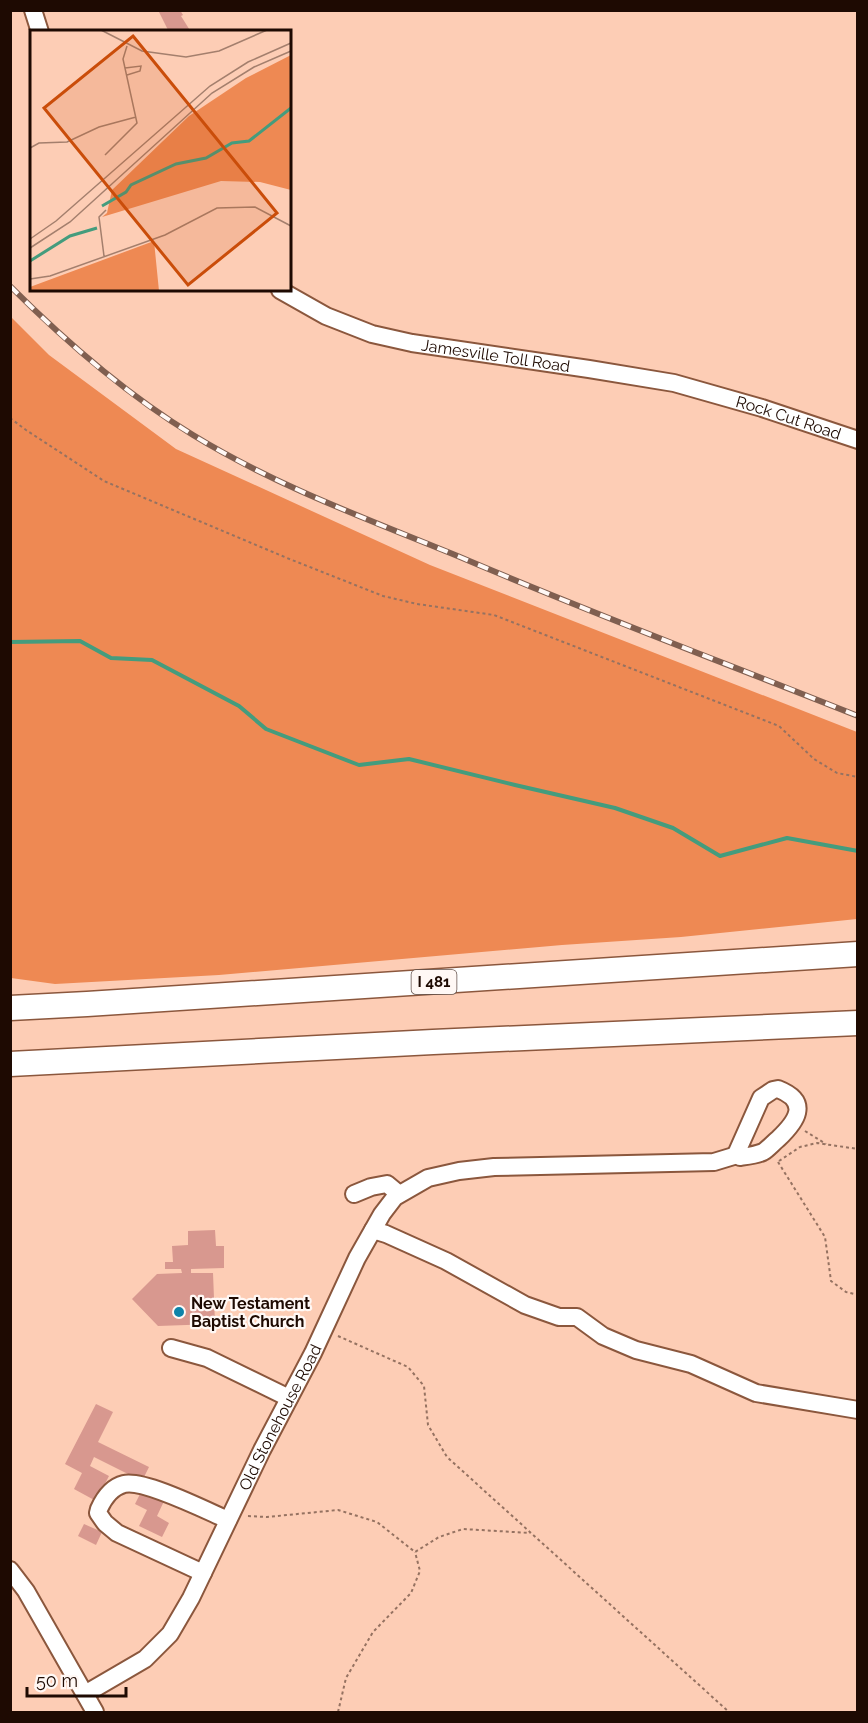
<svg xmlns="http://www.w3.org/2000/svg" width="868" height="1723" font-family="Raleway,sans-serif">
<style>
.green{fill:#ee8953}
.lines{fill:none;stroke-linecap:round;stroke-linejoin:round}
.stream{stroke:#449c7d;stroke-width:4}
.building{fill:#d8988f}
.minor-casing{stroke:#8b573d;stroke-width:20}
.highway-casing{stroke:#8b573d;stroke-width:27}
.path{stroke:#957261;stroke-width:2;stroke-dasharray:3 3;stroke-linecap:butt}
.minor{stroke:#fff;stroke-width:16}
.highway{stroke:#fff;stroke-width:24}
.rail-casing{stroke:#805f50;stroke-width:6}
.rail{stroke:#fff8f5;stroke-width:4;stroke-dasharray:11;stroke-linecap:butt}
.poi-dot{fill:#0d83a9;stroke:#fff8f5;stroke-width:2}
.labels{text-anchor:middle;stroke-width:4.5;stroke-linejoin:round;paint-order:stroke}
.shield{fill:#fff8f5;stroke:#62514b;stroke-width:1.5}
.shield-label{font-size:15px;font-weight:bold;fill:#1e0a02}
.street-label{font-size:16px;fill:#1e0a02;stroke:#fff8f5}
.poi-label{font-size:16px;font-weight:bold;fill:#1e0a02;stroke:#fff8f5;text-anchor:start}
.inset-river{fill:none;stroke:#449c7d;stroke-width:3}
.inset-road{fill:none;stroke:#a47f6d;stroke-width:1.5}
.view{fill:#ca4d0a;fill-opacity:0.15;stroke:#ca4d0a;stroke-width:3}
.inset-edge{fill:none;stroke:#1e0a02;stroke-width:3}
</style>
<rect width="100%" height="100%" fill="#fdcdb5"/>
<path class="green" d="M11 317 49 355 176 449 430 565 857 732V919L681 937 562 945 219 975 55 984 11 978Z"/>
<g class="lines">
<path class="stream" d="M10 642 80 641 111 658 152 660 239 706 266 729 359 765 409 759 515 785 615 808 673 828 720 856 787 838 858 851"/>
</g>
<g class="building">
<path d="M161 10H180L183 15 181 16 191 32H169L159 12Z"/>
<path d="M215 1230 216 1246H224V1268L191 1269V1273H213L215 1324 158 1326 132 1299 157 1274 182 1273 181 1269H165V1262H173L172 1246 188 1245V1231Z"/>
<path d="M96 1404 113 1412 98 1442 149 1467 142 1481 94 1457 90 1466 109 1476 96 1501 74 1489 82 1473 65 1464Z"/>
<path d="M143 1488 165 1499 157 1516 169 1523 162 1537 139 1526 147 1510 135 1504Z"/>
<path d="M84 1524 102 1532 96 1545 78 1536Z"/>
</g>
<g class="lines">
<g class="minor-casing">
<g id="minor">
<path d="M33 10 40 32"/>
<path id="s1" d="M280 290 326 316 372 334 412 343 589 369 674 383 762 408 858 440"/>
<path d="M778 1089C811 1102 796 1122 778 1139 773 1143 768 1149 763 1152 756 1155 747 1156 740 1157L737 1155V1152L761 1098 773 1090Z"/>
<path d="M354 1194 371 1187 387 1184 399 1194"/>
<path d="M373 1230 386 1234 446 1261 525 1305 559 1317H577L603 1336 636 1350 691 1364 756 1393 858 1410"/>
<path d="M171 1348 207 1358 289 1398"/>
<path d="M10 1570 26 1591 95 1712"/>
<path d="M203 1573 117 1533 105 1523 98 1513 99 1509C104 1498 112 1487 124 1484 144 1479 207 1511 228 1520"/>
<path id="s2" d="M85 1694 145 1659 170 1634 191 1598 262 1450 313 1353 357 1258 382 1214 395 1197 428 1178 459 1171 494 1167 714 1162 737 1155"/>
</g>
</g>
<g class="highway-casing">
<g id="highway">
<path d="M10 1008 87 1004 858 954"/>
<path d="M10 1064 433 1042 858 1023"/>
</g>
</g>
<g class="path">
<path d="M10 418 26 430 104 481 287 558 383 596 417 604 494 615 779 726 814 759 837 773 858 777"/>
<path d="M805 1131 826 1144"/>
<path d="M779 1161 800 1147 817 1143 858 1149"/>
<path d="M778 1162 825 1237 831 1281 846 1292 858 1295"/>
<path d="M338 1336 408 1367 424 1386 428 1425 447 1457 729 1712"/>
<path d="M248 1516 267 1517 338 1510 377 1522 415 1552 439 1537 463 1529 530 1533"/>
<path d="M338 1712 346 1678 373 1632 411 1593 420 1571 415 1552"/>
</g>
<use href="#minor" class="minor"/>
<use href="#highway" class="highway"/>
<g class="rail-casing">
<path id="rail" d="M10 286C66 342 126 394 193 435 276 486 370 520 460 557 591 613 725 663 858 716"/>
</g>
<use href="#rail" class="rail"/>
</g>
<circle class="poi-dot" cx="179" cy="1312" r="6"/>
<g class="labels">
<rect class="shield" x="411.5" y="970" width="45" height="24" rx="4.5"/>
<g class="shield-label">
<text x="434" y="987">I 481</text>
</g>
<g class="street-label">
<text dy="6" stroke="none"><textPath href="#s1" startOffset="228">Jamesville Toll Road</textPath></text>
<text dy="6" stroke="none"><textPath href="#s1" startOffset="528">Rock Cut Road</textPath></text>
<text dy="6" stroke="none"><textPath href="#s2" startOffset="348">Old Stonehouse Road</textPath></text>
</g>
<g class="poi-label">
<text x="191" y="1309">New Testament<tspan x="191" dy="18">Baptist Church</tspan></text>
</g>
</g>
<g transform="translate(30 30)">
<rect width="261" height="261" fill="#fdcdb5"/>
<path d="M261 25V160L230 152 191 151 72 187 77 183 82 160 159 86 216 48ZM124 211 129 261H0V257Z" fill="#ee8953"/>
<path class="inset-river" d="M72 176 96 162 101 155 146 134 176 128 202 113 219 111 261 78M0 231 40 206 67 198"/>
<path class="inset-road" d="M71 0 112 21 156 27 189 21 237 0M95 38 111 36 110 41 97 45M0 118 9 113 37 112 69 97 106 87M75 125 107 93 93 29 97 16M0 209 26 191 180 56 218 32 261 13M0 218 40 192 182 63 224 37 261 21M74 226 69 187 76 180M0 249 20 246 135 205 187 178 225 177 261 196"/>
<path class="view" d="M103 6 247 183 158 255 14 78Z"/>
<rect width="261" height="261" class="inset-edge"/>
</g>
<rect width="868" height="1723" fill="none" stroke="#1e0a02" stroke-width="24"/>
<path d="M27 1687v9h99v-9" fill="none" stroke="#1e0a02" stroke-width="3"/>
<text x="36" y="1687" font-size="18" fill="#1e0a02" stroke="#fff8f5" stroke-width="4.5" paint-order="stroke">50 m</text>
</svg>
